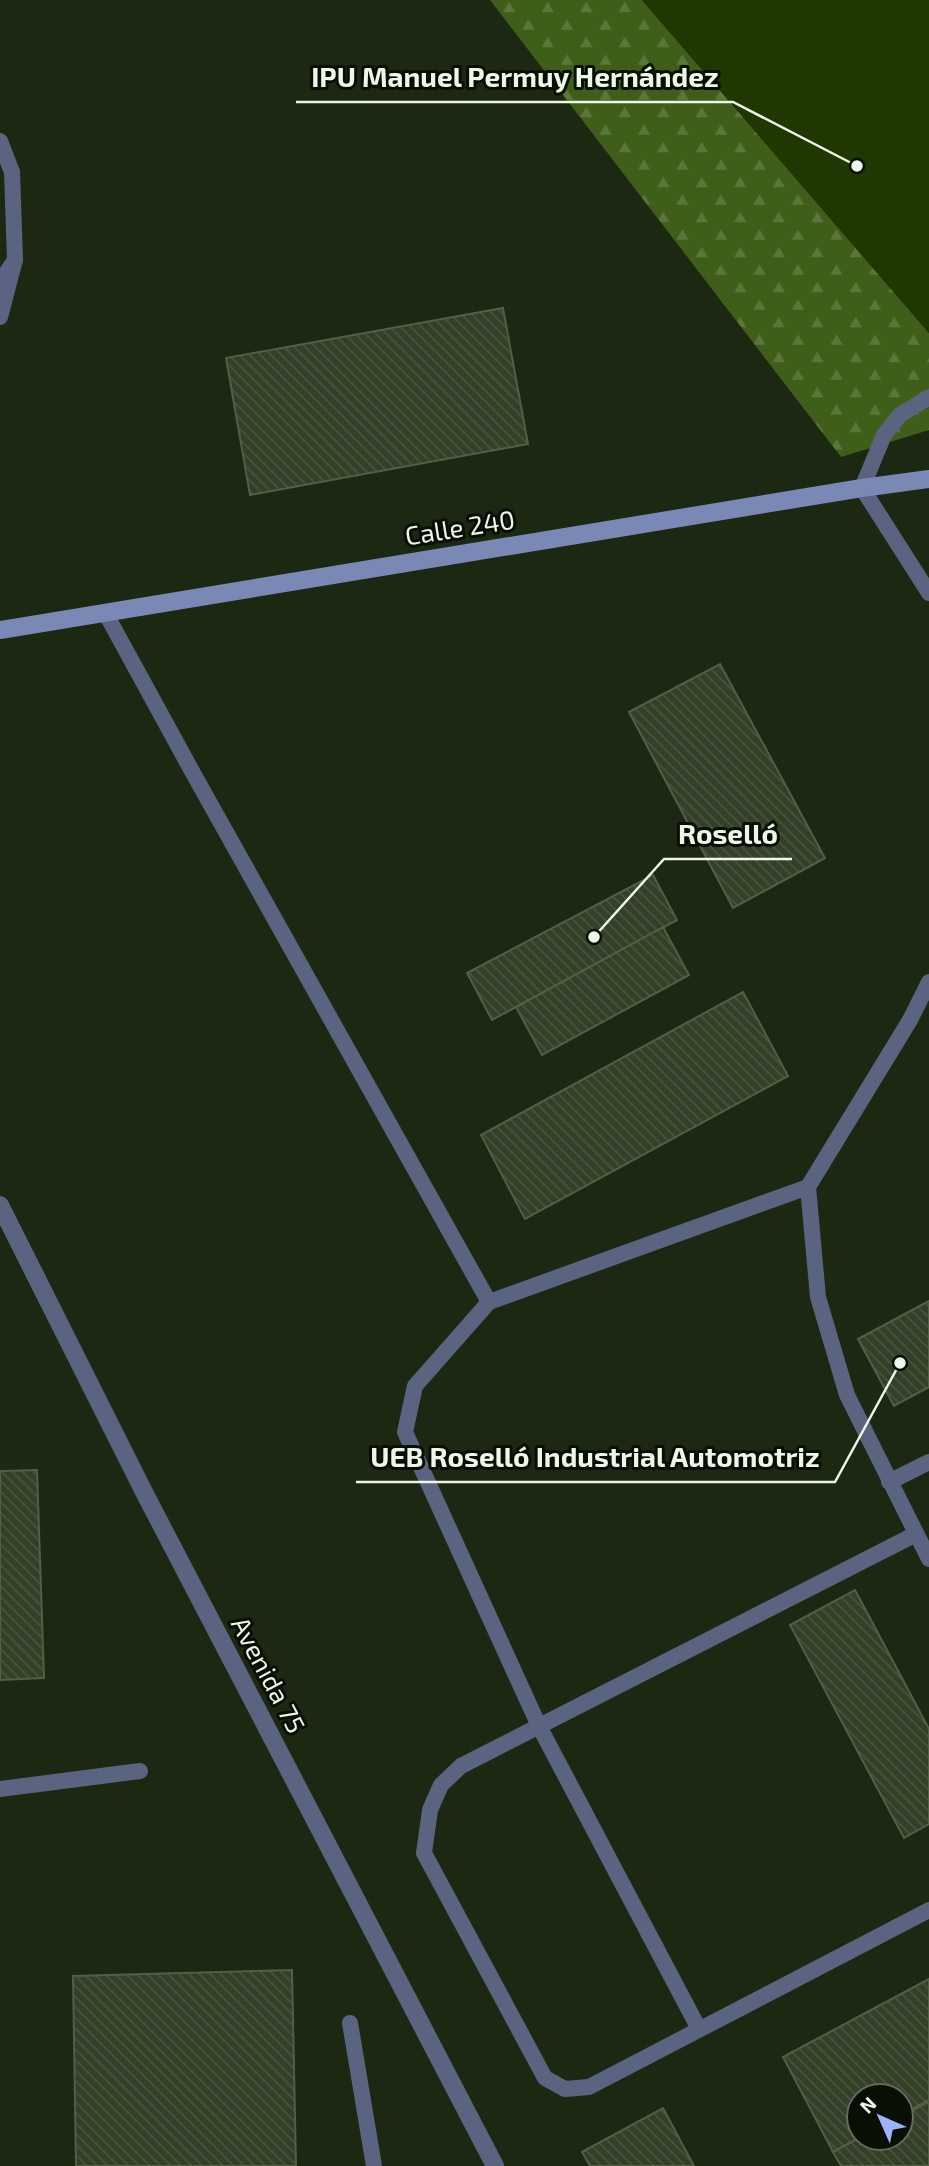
<svg xmlns="http://www.w3.org/2000/svg" width="929" height="2166" font-family="'Exo 2',sans-serif">
<style>
.forest{fill:url(#forest-firs)}
.park{fill:#1f3700}
.building{fill:url(#building-back-hatch);stroke:#515f45;stroke-width:2}
.lines{fill:none;stroke-linecap:round;stroke-linejoin:round}
.service{stroke:#5a6480;stroke-width:16}
.minor{stroke:#5a6480;stroke-width:18}
.secondary{stroke:#7988b4;stroke-width:18}
.labels{text-anchor:middle;stroke-width:6;stroke-linejoin:round;paint-order:stroke}
.street-label{font-size:26px;fill:#edf6e7;stroke:#0a0f06}
.leader{fill:none;stroke:#edf6e7;stroke-width:2.5}
.callout-dot{fill:#edf6e7;stroke:#0a0f06;stroke-width:2.5}
.callout-label{font-size:28px;text-anchor:middle;font-weight:bold;fill:#edf6e7;stroke:#0a0f06;stroke-width:6;stroke-linejoin:round;paint-order:stroke}
</style>
<defs>
<pattern id="forest-firs" width="22" height="20" patternUnits="userSpaceOnUse" patternTransform="scale(1.75)"><rect width="22" height="20" fill="#3f5e1a"/><path d="M5 1l3.5 6h-7zM16 11l3.5 6h-7z" fill="#5b763b"/></pattern>
<pattern id="building-back-hatch" width="6" height="6" patternUnits="userSpaceOnUse" patternTransform="scale(1.75)"><rect width="6" height="6" fill="#334028"/><path d="M-1 5l2 2M0 0l6 6M5-1l2 2" fill="none" stroke="#47533d"/></pattern>
</defs>
<rect width="100%" height="100%" fill="#1c2811"/>
<path class="forest" d="M490 0H642L929 333V430L841 457Z"/>
<path class="park" d="M642 0H929V333Z"/>
<g class="building">
<path d="M503 308 528 444 250 495 226 358Z"/>
<path d="M720 664 825 858 733 908 629 712Z"/>
<path d="M653 875 677 920 492 1020 467 973Z"/>
<path d="M663 927 689 975 542 1055 516 1007Z"/>
<path d="M743 992 788 1076 525 1219 481 1135Z"/>
<path d="M929 1301V1387L894 1406 858 1339Z"/>
<path d="M37 1470 44 1678 0 1680V1471Z"/>
<path d="M855 1590 929 1729V1824L904 1838 790 1625Z"/>
<path d="M292 1970 296 2166H76L73 1976Z"/>
<path d="M929 1979V2100L901 2115V2096H859V2138L833 2152 783 2057Z"/>
<path d="M929 2102V2166H841L833 2152 859 2138H901V2116Z"/>
<path d="M663 2108 694 2166H590L582 2152Z"/>
</g>
<g class="lines">
<g class="service">
<path d="M0 141 12 172 15 260"/>
<path d="M0 282 15 260 0 317"/>
<path d="M929 397 900 415 884 435 862 488 929 593"/>
<path d="M106 614 193 773 489 1302"/>
<path d="M929 982 910 1020 808 1187 818 1297 847 1395 929 1559"/>
<path d="M889 1482 929 1462"/>
<path d="M916 1534 461 1766 441 1785 430 1810 424 1853 545 2078 565 2089 589 2087 929 1910"/>
<path d="M0 1789 140 1771"/>
<path d="M350 2023 374 2166"/>
<path d="M699 2029 539 1726 405 1432 415 1386 489 1302 808 1187"/>
</g>
<path class="minor" d="M0 1205 144 1492 495 2166"/>
<path class="secondary" d="M0 630 862 488 929 479"/>
</g>
<g class="labels">
<g class="street-label">
<text transform="translate(460 528) rotate(-9)" y="9">Calle 240</text>
<text transform="translate(268 1675) rotate(62)" y="9">Avenida 75</text>
</g>
</g>
<path class="leader" d="M857 166L733 102H296M594 937L664 859H792M900 1363L835 1482H356"/>
<g class="callout-dot">
<circle cx="857" cy="166" r="7"/>
<circle cx="594" cy="937" r="7"/>
<circle cx="900" cy="1363" r="7"/>
</g>
<g class="callout-label">
<text x="515" y="87">IPU Manuel Permuy Hernández</text>
<text x="728" y="844">Roselló</text>
<text x="595" y="1467">UEB Roselló Industrial Automotriz</text>
</g>
<g transform="translate(880 2117) rotate(315)"><circle r="33" fill="#0a0f06" stroke="#656b60" stroke-width="2"/>
<path d="M0-5L12 26L0 18L-12 26Z" fill="#9cb4fd"/>
<text y="-10" font-size="19" font-weight="bold" text-anchor="middle" fill="#edf6e7">N</text>
</g>
</svg>
